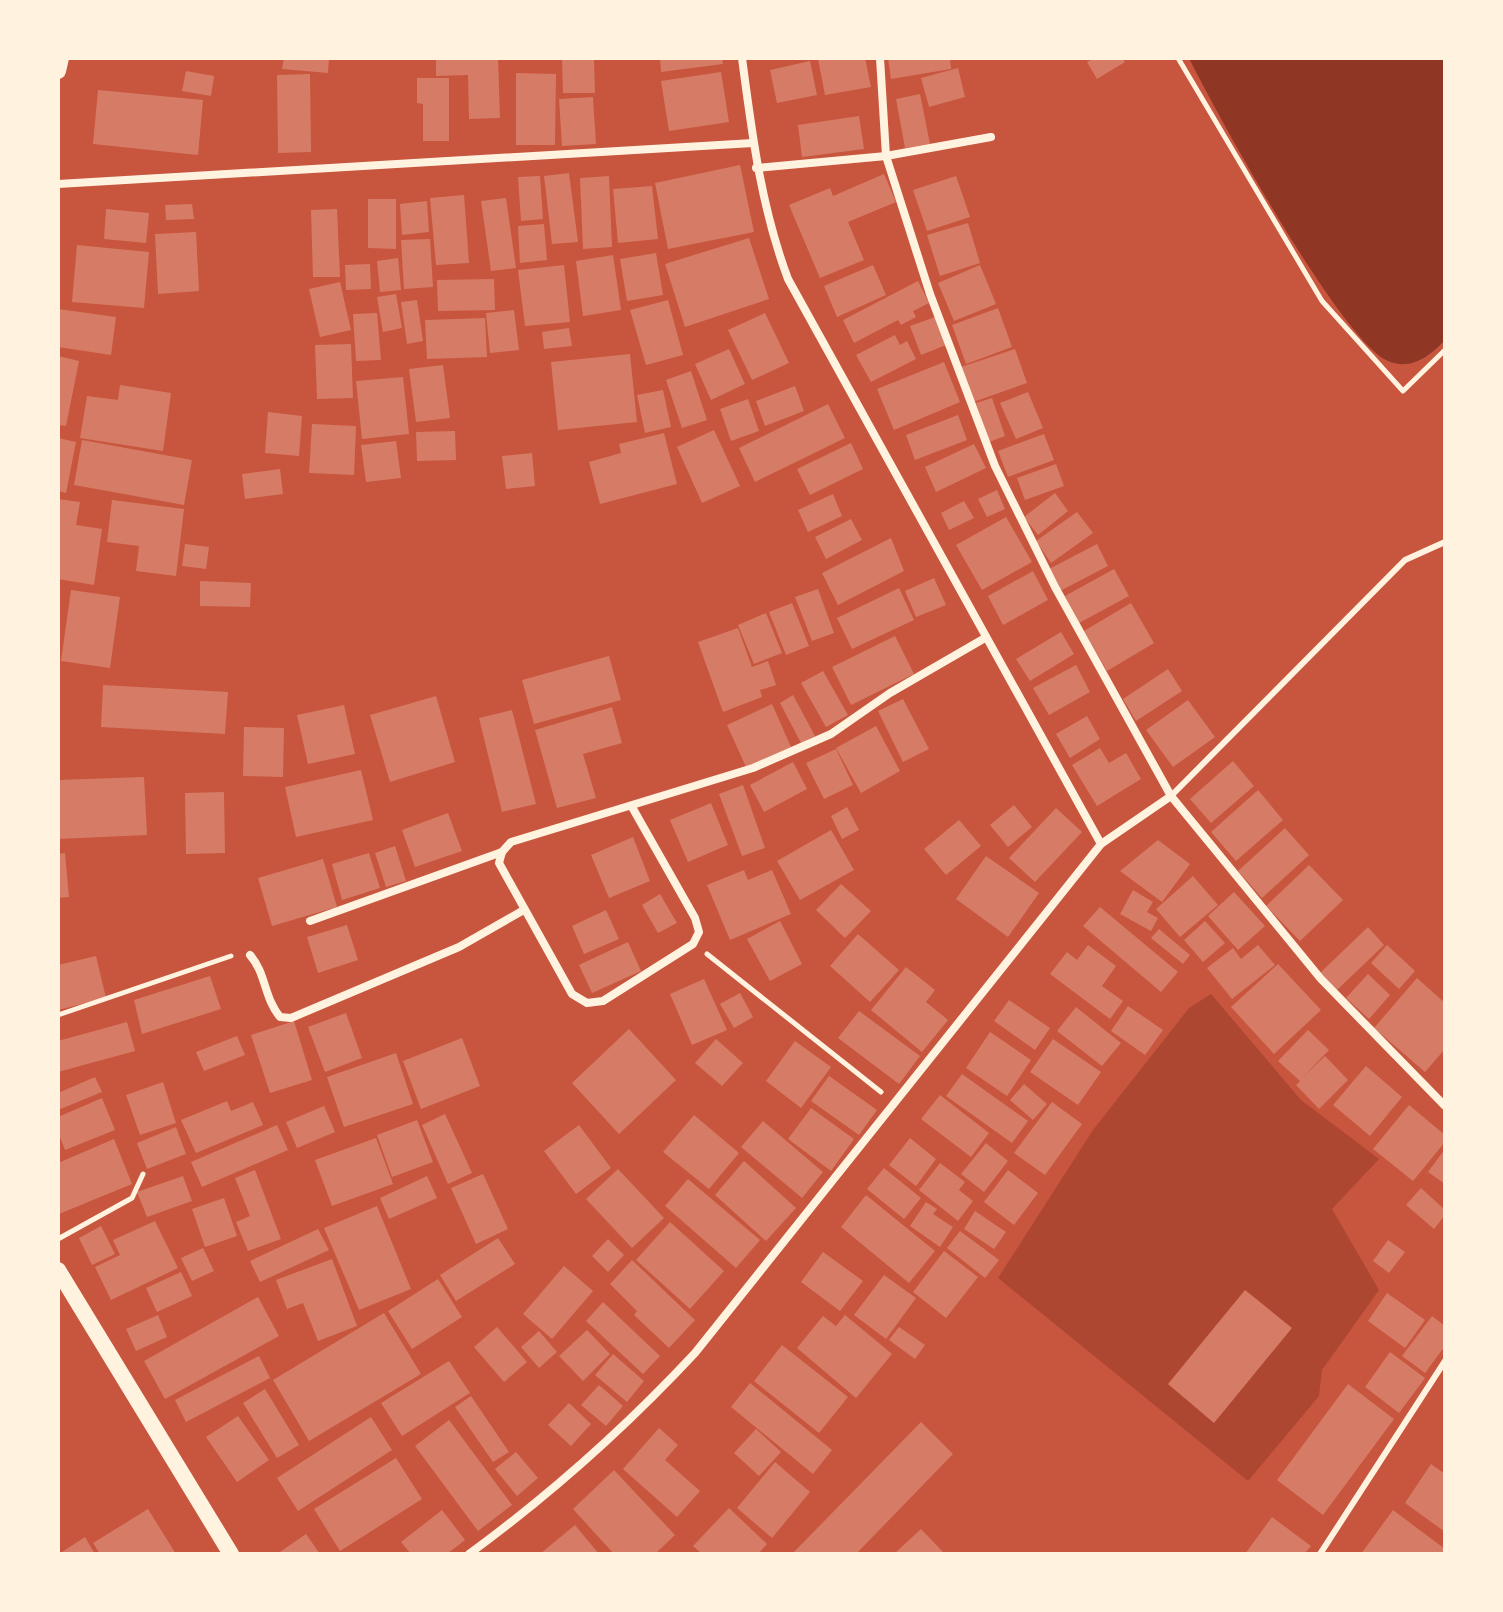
<svg xmlns="http://www.w3.org/2000/svg" width="1503" height="1612" font-family="Poppins,sans-serif">
<style>
.green{fill:#ae4732}
.water{fill:#8f3625}
.building{fill:#d67c66}
.lines{fill:none;stroke-linecap:round;stroke-linejoin:round}
.path{stroke:#fff3e0;stroke-width:5}
.service{stroke:#fff3e0;stroke-width:6}
.minor{stroke:#fff3e0;stroke-width:8}
.secondary{stroke:#fff3e0;stroke-width:16}
</style>
<rect width="100%" height="100%" fill="#c8553d"/>
<path class="green" d="M1211 994 1301 1100 1379 1159 1332 1209 1379 1290 1322 1370 1319 1396 1248 1481 998 1278 1093 1130 1189 1008Z"/>
<path class="water" d="M1189 58H1445V340C1430 356 1410 372 1386 360 1340 338 1216 113 1189 58Z"/>
<g class="building">
<path d="M284 58H329L328 73 282 69Z"/>
<path d="M436 58H498L500 118 469 119 468 75 436 76Z"/>
<path d="M562 58H594L595 93H563Z"/>
<path d="M660 58H722L723 64 661 72Z"/>
<path d="M865 58 871 87 825 95 818 59Z"/>
<path d="M888 58H950L951 69 891 79Z"/>
<path d="M1094 58H1122L1125 62 1097 79 1087 62Z"/>
<path d="M810 61 817 95 777 103 770 70Z"/>
<path d="M958 68 965 97 929 107 921 78Z"/>
<path d="M186 71 214 76 211 96 182 91Z"/>
<path d="M721 72 729 122 669 131 661 81Z"/>
<path d="M516 73 556 74 555 145H516Z"/>
<path d="M310 74 311 152 278 153 277 75Z"/>
<path d="M417 78H449V141H423V104L417 103Z"/>
<path d="M98 90 203 100 198 155 93 144Z"/>
<path d="M920 94 930 144 905 148 896 99Z"/>
<path d="M593 97 596 144 562 146 559 99Z"/>
<path d="M859 116 864 149 802 157 798 125Z"/>
<path d="M740 165 754 232 668 249 655 183Z"/>
<path d="M569 173 578 242 552 244 544 176Z"/>
<path d="M884 174 896 202 848 222 864 260 820 278 789 205 830 188 833 196Z"/>
<path d="M540 176 543 219 521 221 518 177Z"/>
<path d="M609 176 612 247 583 249 580 178Z"/>
<path d="M956 176 970 217 927 231 913 190Z"/>
<path d="M652 186 658 239 618 243 613 189Z"/>
<path d="M464 195 469 263 436 265 430 198Z"/>
<path d="M506 198 516 268 491 271 481 201Z"/>
<path d="M368 199H396V249L368 248Z"/>
<path d="M427 201 429 232 402 235 400 204Z"/>
<path d="M192 204 194 219 166 220 165 205Z"/>
<path d="M106 209 149 213 146 243 104 239Z"/>
<path d="M337 209 340 277H313L311 210Z"/>
<path d="M968 223 980 263 940 276 927 235Z"/>
<path d="M544 224 547 260 520 263 518 226Z"/>
<path d="M196 232 199 291 158 294 155 234Z"/>
<path d="M749 238 769 299 685 327 665 264Z"/>
<path d="M430 239 433 287 404 289 401 240Z"/>
<path d="M77 245 149 252 144 308 72 302Z"/>
<path d="M656 253 663 295 627 301 620 259Z"/>
<path d="M613 255 621 310 583 316 576 261Z"/>
<path d="M398 258 401 290 380 292 377 261Z"/>
<path d="M370 264 371 289 346 290 345 265Z"/>
<path d="M564 265 570 322 525 326 518 270Z"/>
<path d="M873 265 886 295 837 317 824 286Z"/>
<path d="M980 265 996 304 954 321 938 283Z"/>
<path d="M494 279 495 310 438 311 437 280Z"/>
<path d="M918 281 929 303 913 311 916 317 901 325 898 320 854 343 843 320Z"/>
<path d="M340 282 351 330 320 337 309 289Z"/>
<path d="M396 294 402 328 383 332 377 297Z"/>
<path d="M417 300 423 341 407 344 401 302Z"/>
<path d="M668 300 683 355 646 365 630 310Z"/>
<path d="M998 308 1012 347 966 364 952 325Z"/>
<path d="M58 309 116 317 111 355 58 347Z"/>
<path d="M514 310 519 350 490 353 486 313Z"/>
<path d="M377 313 381 360 356 361 353 314Z"/>
<path d="M765 313 789 363 752 380 728 330Z"/>
<path d="M935 317 946 345 921 355 910 326Z"/>
<path d="M485 318 487 357 427 359 425 320Z"/>
<path d="M569 328 572 346 544 349 542 332Z"/>
<path d="M895 335 900 345 907 341 916 359 871 382 856 355Z"/>
<path d="M351 344 353 398 317 399 315 345Z"/>
<path d="M729 349 745 384 711 400 695 364Z"/>
<path d="M1015 349 1027 383 973 402 961 367Z"/>
<path d="M630 354 637 422 558 430 551 362Z"/>
<path d="M58 356 79 361 66 426 58 425Z"/>
<path d="M944 362 960 402 894 430 877 389Z"/>
<path d="M443 365 450 418 416 422 409 369Z"/>
<path d="M691 371 707 420 682 428 666 380Z"/>
<path d="M403 377 409 434 362 439 356 381Z"/>
<path d="M120 385 171 393 163 451 80 438 87 396 118 400Z"/>
<path d="M795 386 804 411 765 426 756 401Z"/>
<path d="M663 390 671 427 645 433 637 395Z"/>
<path d="M1028 392 1043 428 1016 439 1000 403Z"/>
<path d="M992 398 1005 436 989 442 976 403Z"/>
<path d="M748 399 759 431 731 441 720 409Z"/>
<path d="M828 404 845 438 755 482 739 448Z"/>
<path d="M268 412 302 416 299 456 265 453Z"/>
<path d="M958 415 967 440 915 460 906 435Z"/>
<path d="M312 424 356 426 354 475 309 473Z"/>
<path d="M714 430 740 486 702 503 677 447Z"/>
<path d="M455 431 456 460 417 461 416 432Z"/>
<path d="M664 433 677 484 600 504 589 462 621 453 619 444Z"/>
<path d="M1044 434 1054 460 1008 477 998 451Z"/>
<path d="M58 438 76 442 66 493 58 491Z"/>
<path d="M82 440 192 460 184 505 74 485Z"/>
<path d="M396 441 401 478 366 482 361 445Z"/>
<path d="M851 443 863 469 810 495 797 469Z"/>
<path d="M974 444 986 468 936 492 925 467Z"/>
<path d="M532 453 535 486 506 489 502 456Z"/>
<path d="M1056 464 1064 486 1025 500 1017 478Z"/>
<path d="M280 469 283 494 245 499 242 474Z"/>
<path d="M997 490 1005 509 987 517 978 499Z"/>
<path d="M1055 493 1068 511 1038 535 1024 517Z"/>
<path d="M833 494 842 516 808 532 798 510Z"/>
<path d="M58 499 80 502 76 525 102 529 94 585 58 579Z"/>
<path d="M112 500 184 509 176 576 136 571 139 546 107 542Z"/>
<path d="M964 501 974 518 949 530 941 513Z"/>
<path d="M1077 512 1093 533 1051 563 1036 541Z"/>
<path d="M1006 517 1032 562 982 590 956 545Z"/>
<path d="M851 519 862 540 826 559 815 537Z"/>
<path d="M891 538 904 571 838 605 822 573Z"/>
<path d="M185 544 209 547 206 569 182 566Z"/>
<path d="M1097 544 1108 566 1060 591 1049 569Z"/>
<path d="M1114 569 1129 596 1079 623 1065 596Z"/>
<path d="M1033 571 1048 600 1003 625 988 596Z"/>
<path d="M934 578 946 605 916 617 905 591Z"/>
<path d="M200 581 251 583 250 607 200 606Z"/>
<path d="M899 588 914 620 852 649 837 618Z"/>
<path d="M818 589 834 633 812 641 795 597Z"/>
<path d="M71 590 120 597 110 668 61 661Z"/>
<path d="M792 603 809 646 786 655 769 612Z"/>
<path d="M1131 603 1154 643 1107 671 1084 631Z"/>
<path d="M766 613 782 653 754 664 738 625Z"/>
<path d="M738 628 752 667 768 661 776 685 760 690 762 697 723 712 698 642Z"/>
<path d="M1061 632 1074 654 1030 681 1016 659Z"/>
<path d="M895 636 914 674 851 705 832 667Z"/>
<path d="M609 656 621 700 534 724 522 680Z"/>
<path d="M1076 665 1090 692 1049 715 1033 688Z"/>
<path d="M1168 669 1182 691 1136 721 1123 699Z"/>
<path d="M823 671 848 715 826 727 801 683Z"/>
<path d="M103 685 228 692 225 734 101 727Z"/>
<path d="M793 695 815 736 801 743 780 703Z"/>
<path d="M436 696 455 762 390 782 370 715Z"/>
<path d="M903 699 929 749 903 762 878 711Z"/>
<path d="M1188 700 1215 737 1173 767 1146 730Z"/>
<path d="M772 704 791 747 746 767 727 725Z"/>
<path d="M344 705 355 754 308 764 297 715Z"/>
<path d="M612 707 622 743 583 754 596 798 557 808 535 730Z"/>
<path d="M512 710 536 804 502 812 479 718Z"/>
<path d="M1087 716 1100 739 1070 758 1056 734Z"/>
<path d="M876 726 900 771 861 793 836 748Z"/>
<path d="M244 727 284 728 283 777 243 776Z"/>
<path d="M1100 748 1109 763 1126 753 1141 779 1097 806 1072 765Z"/>
<path d="M836 749 853 785 824 799 806 763Z"/>
<path d="M1233 761 1254 786 1211 823 1190 799Z"/>
<path d="M793 762 807 789 764 812 750 785Z"/>
<path d="M361 770 373 820 296 837 285 787Z"/>
<path d="M144 777 147 835 58 839V780Z"/>
<path d="M743 785 765 848 742 856 719 794Z"/>
<path d="M1258 790 1283 820 1236 861 1211 832Z"/>
<path d="M224 792 225 853 186 854 185 793Z"/>
<path d="M711 803 728 845 688 862 670 820Z"/>
<path d="M1014 805 1032 827 1008 847 990 825Z"/>
<path d="M847 807 859 830 842 839 831 816Z"/>
<path d="M1056 808 1082 832 1035 882 1009 858Z"/>
<path d="M448 813 462 851 415 867 402 830Z"/>
<path d="M959 820 981 846 946 875 924 849Z"/>
<path d="M1285 828 1309 855 1262 898 1238 871Z"/>
<path d="M831 830 854 870 800 900 777 861Z"/>
<path d="M633 837 650 881 609 898 591 855Z"/>
<path d="M1158 840 1190 864 1162 902 1120 871Z"/>
<path d="M395 846 406 881 386 887 375 853Z"/>
<path d="M65 853 69 897 58 898V854Z"/>
<path d="M369 853 380 888 342 900 332 864Z"/>
<path d="M986 856 1039 893 1008 937 956 899Z"/>
<path d="M323 859 337 907 272 926 258 878Z"/>
<path d="M1309 865 1343 900 1300 941 1266 906Z"/>
<path d="M744 870 748 880 772 870 791 914 730 940 707 885Z"/>
<path d="M1193 876 1218 905 1180 937 1156 909Z"/>
<path d="M841 884 871 911 845 938 816 910Z"/>
<path d="M1133 890 1153 902 1147 912 1158 918 1151 931 1120 914Z"/>
<path d="M1234 892 1265 926 1238 950 1208 916Z"/>
<path d="M660 894 677 923 658 933 642 905Z"/>
<path d="M1100 907 1178 972 1161 992 1083 926Z"/>
<path d="M606 910 619 939 584 954 572 926Z"/>
<path d="M780 921 802 964 770 981 747 939Z"/>
<path d="M1205 921 1225 943 1203 962 1184 940Z"/>
<path d="M347 925 358 960 318 973 307 937Z"/>
<path d="M1368 927 1384 945 1337 990 1320 973Z"/>
<path d="M1159 929 1190 955 1183 964 1151 938Z"/>
<path d="M858 934 899 970 870 1002 830 966Z"/>
<path d="M628 942 641 971 592 993 579 965Z"/>
<path d="M1088 945 1116 966 1102 986 1123 1001 1110 1019 1050 974 1067 952 1077 960Z"/>
<path d="M1258 945 1275 965 1232 999 1207 968 1233 948 1241 959Z"/>
<path d="M1387 945 1415 971 1399 989 1371 963Z"/>
<path d="M96 956 106 998 58 1010V965Z"/>
<path d="M1278 964 1321 1010 1274 1054 1231 1007Z"/>
<path d="M906 967 935 990 926 1002 948 1020 922 1052 871 1010Z"/>
<path d="M1368 974 1390 995 1369 1019 1346 998Z"/>
<path d="M210 976 221 1009 142 1034 134 1000Z"/>
<path d="M1417 978 1445 1003V1049L1425 1072 1374 1028Z"/>
<path d="M704 979 727 1030 692 1045 670 994Z"/>
<path d="M740 993 753 1017 734 1028 720 1004Z"/>
<path d="M1009 1000 1050 1028 1035 1050 994 1021Z"/>
<path d="M1128 1006 1163 1030 1145 1055 1111 1031Z"/>
<path d="M1076 1007 1121 1043 1102 1066 1057 1031Z"/>
<path d="M859 1011 920 1056 899 1084 838 1038Z"/>
<path d="M346 1013 362 1058 325 1072 308 1027Z"/>
<path d="M294 1021 312 1080 270 1093 251 1035Z"/>
<path d="M127 1022 135 1051 58 1072V1041Z"/>
<path d="M629 1029 676 1080 619 1134 572 1083Z"/>
<path d="M1308 1030 1329 1050 1303 1077 1325 1056 1348 1080 1319 1109 1296 1085 1300 1081 1278 1061Z"/>
<path d="M990 1032 1031 1060 1007 1096 966 1068Z"/>
<path d="M237 1036 245 1055 204 1071 196 1052Z"/>
<path d="M462 1038 480 1086 421 1109 403 1061Z"/>
<path d="M716 1039 743 1063 722 1086 695 1063Z"/>
<path d="M1053 1039 1101 1072 1078 1105 1030 1072Z"/>
<path d="M795 1041 831 1067 801 1108 766 1081Z"/>
<path d="M396 1053 413 1104 344 1127 327 1077Z"/>
<path d="M1366 1066 1402 1097 1370 1136 1333 1105Z"/>
<path d="M962 1074 1028 1121 1012 1143 946 1096Z"/>
<path d="M829 1076 877 1110 859 1135 811 1101Z"/>
<path d="M95 1077 102 1092 58 1110V1093Z"/>
<path d="M163 1082 176 1123 140 1135 126 1095Z"/>
<path d="M1024 1084 1047 1104 1033 1120 1010 1100Z"/>
<path d="M940 1095 989 1133 971 1157 921 1119Z"/>
<path d="M102 1098 115 1130 65 1150 58 1132V1117Z"/>
<path d="M227 1101 231 1111 253 1102 263 1125 196 1153 181 1120Z"/>
<path d="M1052 1102 1082 1124 1045 1175 1014 1153Z"/>
<path d="M1409 1105 1445 1135V1142L1413 1181 1373 1149Z"/>
<path d="M324 1106 335 1132 297 1148 286 1122Z"/>
<path d="M811 1108 854 1139 831 1171 788 1139Z"/>
<path d="M445 1114 472 1173 448 1184 422 1125Z"/>
<path d="M694 1115 739 1153 709 1189 663 1152Z"/>
<path d="M417 1120 433 1162 392 1177 377 1135Z"/>
<path d="M763 1121 823 1172 802 1198 741 1147Z"/>
<path d="M277 1125 288 1150 202 1187 191 1162Z"/>
<path d="M579 1125 611 1168 576 1194 544 1151Z"/>
<path d="M176 1127 186 1154 147 1169 137 1143Z"/>
<path d="M376 1138 393 1184 332 1206 315 1160Z"/>
<path d="M910 1138 936 1159 916 1186 889 1165Z"/>
<path d="M114 1139 132 1184 59 1214 58 1163Z"/>
<path d="M986 1143 1008 1161 984 1192 961 1174Z"/>
<path d="M1445 1149V1184L1428 1172Z"/>
<path d="M744 1161 796 1208 766 1241 715 1195Z"/>
<path d="M940 1163 965 1182 959 1190 973 1201 958 1221 919 1190Z"/>
<path d="M884 1168 921 1198 904 1219 867 1189Z"/>
<path d="M618 1169 664 1218 632 1248 586 1199Z"/>
<path d="M255 1170 281 1239 248 1251 236 1222 250 1216 235 1178Z"/>
<path d="M1008 1170 1038 1193 1014 1225 984 1202Z"/>
<path d="M483 1174 508 1229 476 1244 451 1188Z"/>
<path d="M183 1176 192 1201 147 1217 137 1192Z"/>
<path d="M427 1176 437 1198 389 1219 380 1198Z"/>
<path d="M688 1179 760 1240 736 1268 665 1206Z"/>
<path d="M1421 1188 1445 1210V1215L1434 1229 1406 1205Z"/>
<path d="M866 1195 935 1251 909 1283 841 1227Z"/>
<path d="M224 1198 237 1236 205 1247 192 1209Z"/>
<path d="M926 1202 937 1209 933 1214 953 1227 940 1247 910 1226Z"/>
<path d="M377 1206 411 1289 359 1310 324 1228Z"/>
<path d="M975 1211 1006 1232 994 1249 964 1229Z"/>
<path d="M155 1221 178 1268 111 1300 95 1267 120 1255 113 1240Z"/>
<path d="M670 1222 724 1271 690 1309 636 1260Z"/>
<path d="M101 1226 115 1254 92 1265 79 1238Z"/>
<path d="M318 1229 329 1250 260 1282 250 1261Z"/>
<path d="M960 1231 999 1260 985 1278 947 1248Z"/>
<path d="M498 1238 515 1264 456 1301 440 1275Z"/>
<path d="M608 1239 624 1255 608 1272 592 1256Z"/>
<path d="M1388 1240 1405 1252 1389 1273 1373 1261Z"/>
<path d="M203 1248 214 1271 192 1281 181 1258Z"/>
<path d="M944 1251 978 1277 946 1318 913 1292Z"/>
<path d="M823 1252 863 1281 840 1311 801 1282Z"/>
<path d="M332 1259 357 1326 318 1341 303 1303 287 1309 276 1280Z"/>
<path d="M632 1260 695 1320 669 1348 634 1315 637 1311 610 1284Z"/>
<path d="M564 1266 593 1291 552 1339 523 1314Z"/>
<path d="M181 1272 192 1296 157 1312 146 1288Z"/>
<path d="M884 1275 916 1298 886 1339 854 1315Z"/>
<path d="M438 1279 462 1317 412 1349 388 1311Z"/>
<path d="M1245 1290 1292 1328 1214 1423 1168 1384Z"/>
<path d="M1387 1293 1425 1320 1405 1348 1368 1321Z"/>
<path d="M258 1297 279 1336 165 1399 144 1361Z"/>
<path d="M603 1302 660 1356 643 1374 586 1321Z"/>
<path d="M384 1313 421 1374 309 1441 273 1380Z"/>
<path d="M158 1315 167 1337 136 1351 126 1329Z"/>
<path d="M845 1315 892 1354 856 1398 797 1348 823 1316 836 1326Z"/>
<path d="M1432 1316 1445 1326V1346L1425 1373 1402 1356Z"/>
<path d="M497 1327 527 1362 504 1382 474 1347Z"/>
<path d="M899 1327 925 1345 915 1359 889 1340Z"/>
<path d="M587 1330 610 1354 583 1381 559 1356Z"/>
<path d="M539 1331 557 1352 539 1368 521 1347Z"/>
<path d="M782 1345 848 1397 819 1433 754 1381Z"/>
<path d="M1390 1352 1425 1378 1399 1413 1365 1387Z"/>
<path d="M613 1354 644 1381 627 1402 595 1375Z"/>
<path d="M259 1356 270 1378 186 1422 175 1400Z"/>
<path d="M449 1361 470 1393 402 1436 381 1403Z"/>
<path d="M750 1383 832 1450 813 1474 731 1407Z"/>
<path d="M1348 1384 1394 1419 1323 1515 1277 1480Z"/>
<path d="M599 1385 623 1406 606 1426 581 1405Z"/>
<path d="M265 1389 299 1445 277 1458 243 1403Z"/>
<path d="M471 1396 509 1452 493 1462 455 1407Z"/>
<path d="M569 1403 591 1424 571 1446 548 1425Z"/>
<path d="M238 1416 269 1460 237 1482 206 1437Z"/>
<path d="M371 1417 392 1450 298 1511 277 1478Z"/>
<path d="M449 1420 512 1505 478 1531 415 1446Z"/>
<path d="M921 1422 953 1454 856 1554H792Z"/>
<path d="M659 1428 678 1445 665 1460 700 1491 677 1517 623 1469Z"/>
<path d="M756 1429 781 1452 759 1476 734 1453Z"/>
<path d="M516 1452 538 1478 517 1496 495 1469Z"/>
<path d="M396 1458 422 1499 340 1551 314 1509Z"/>
<path d="M775 1462 810 1492 772 1538 737 1508Z"/>
<path d="M1431 1464 1445 1474V1532L1405 1503Z"/>
<path d="M614 1470 675 1535 655 1554H614L573 1509Z"/>
<path d="M729 1508 767 1544 758 1554H702L693 1546Z"/>
<path d="M148 1509 176 1554H100L93 1543Z"/>
<path d="M442 1510 465 1540 447 1554H411L401 1542Z"/>
<path d="M1393 1510 1445 1549V1554H1361Z"/>
<path d="M1272 1517 1311 1546 1304 1554H1245Z"/>
<path d="M575 1525 599 1554H540Z"/>
<path d="M921 1529 945 1554H894Z"/>
<path d="M306 1534 320 1554H277Z"/>
<path d="M85 1537 95 1554H59Z"/>
</g>
<g class="lines">
<g class="path">
<path d="M1178 58 1322 301 1403 391 1445 350"/>
<path d="M707 954 881 1092"/>
<path d="M58 1015 231 956"/>
<path d="M58 1239 132 1198 143 1174"/>
</g>
<g class="service">
<path d="M1171 796 1405 560 1445 542"/>
<path d="M1320 1554 1445 1361"/>
</g>
<g class="minor">
<path d="M742 58C752 134 761 207 788 279L1101 844"/>
<path d="M880 58 886 156 930 294 995 466 1055 587 1171 796 1321 979 1445 1106"/>
<path d="M756 168 886 156 991 137"/>
<path d="M58 184 753 143"/>
<path d="M502 852 499 863 572 994 587 1003 603 1001 693 944 699 932 695 918 632 807"/>
<path d="M310 921 502 852 511 842 753 768 831 734 890 693 985 638"/>
<path d="M250 955C266 973 264 998 280 1017L291 1018 459 947 522 911"/>
<path d="M469 1554C551 1494 625 1428 695 1353L1101 844 1171 796"/>
</g>
<g class="secondary">
<path d="M58 71 61 58"/>
<path d="M58 1270 231 1554"/>
</g>
</g>
<rect width="1503" height="1612" fill="none" stroke="#fff3e0" stroke-width="120"/>
</svg>
